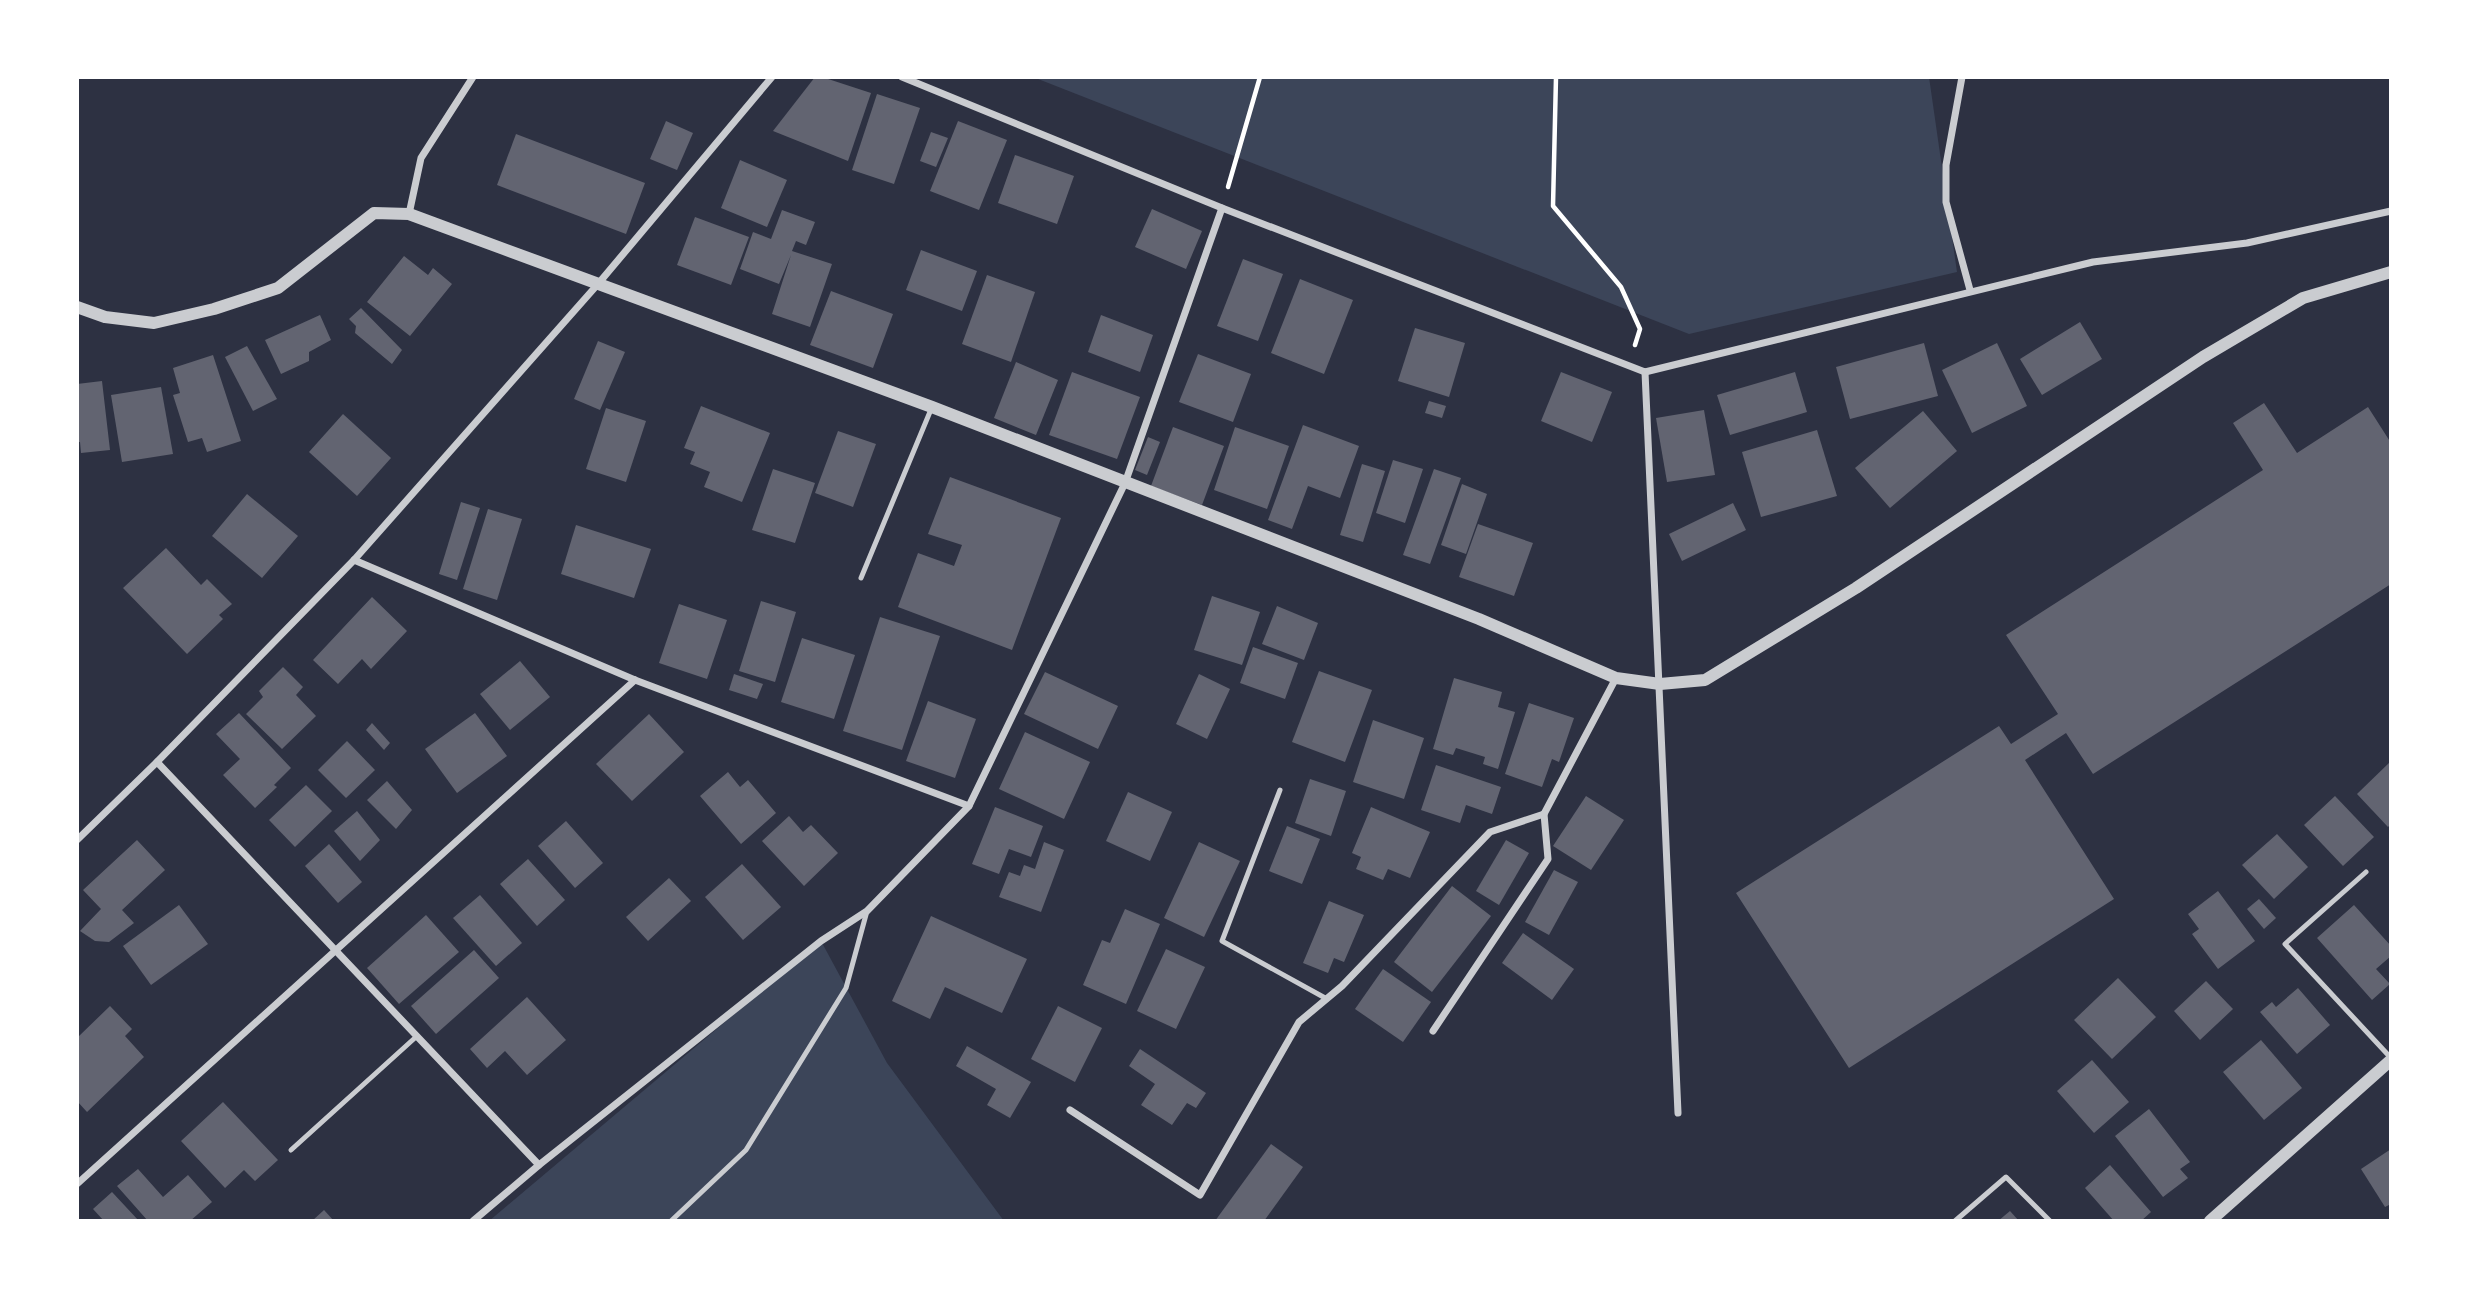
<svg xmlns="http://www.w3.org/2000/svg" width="2468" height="1298" font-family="'Archivo Narrow',sans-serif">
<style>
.green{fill:#3c4559}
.building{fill:#626471}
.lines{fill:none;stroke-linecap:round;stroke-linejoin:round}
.path{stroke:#fff;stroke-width:4.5}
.service{stroke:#caccd0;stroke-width:5}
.minor{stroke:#caccd0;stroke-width:7}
.tertiary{stroke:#caccd0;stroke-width:12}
</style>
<rect width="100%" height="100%" fill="#2d3142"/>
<g class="green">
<path d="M1033 77H1929L1957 272 1689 334Z"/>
<path d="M821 941 887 1063 1004 1221H489Z"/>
</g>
<g class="building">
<path d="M815 77H822L871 93 848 161 773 131Z"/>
<path d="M877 94 920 108 894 184 852 170Z"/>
<path d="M666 121 693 133 677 170 650 159Z"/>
<path d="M958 121 1007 140 979 210 930 191Z"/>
<path d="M931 132 948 138 936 167 920 161Z"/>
<path d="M516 134 645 183 626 234 497 185Z"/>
<path d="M1015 155 1074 176 1057 224 998 203Z"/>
<path d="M740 160 787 180 767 227 721 208Z"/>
<path d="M1152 209 1202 231 1186 269 1135 247Z"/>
<path d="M782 210 815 222 806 245 796 241 792 251 832 264 810 327 772 314 791 255 779 284 740 269 753 232 771 239Z"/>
<path d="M695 217 749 237 731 285 677 265Z"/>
<path d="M921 250 977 271 962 311 906 290Z"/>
<path d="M404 256 428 275 433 268 452 284 410 336 367 302Z"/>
<path d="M1243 259 1283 274 1258 341 1217 326Z"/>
<path d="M987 275 1035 292 1011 362 962 344Z"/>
<path d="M1300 279 1353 300 1324 374 1271 353Z"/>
<path d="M831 291 893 314 873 368 810 345Z"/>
<path d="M361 308 402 350 392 364 355 333 356 326 349 319Z"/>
<path d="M320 315 331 340 309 352V361L281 374 265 340Z"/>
<path d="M1101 315 1153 335 1140 372 1088 352Z"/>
<path d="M2080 322 2102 359 2042 395 2020 359Z"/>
<path d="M1415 328 1465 343 1449 397 1398 381Z"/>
<path d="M598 341 625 352 600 410 574 399Z"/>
<path d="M1924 343 1938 396 1850 419 1836 367Z"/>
<path d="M1997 343 2027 406 1972 433 1942 370Z"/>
<path d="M247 346 277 399 253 411 225 357Z"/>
<path d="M1198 354 1251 374 1233 422 1179 402Z"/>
<path d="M213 355 241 441 207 452 202 438 188 442 173 395 180 393 173 368Z"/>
<path d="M1016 362 1058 380 1036 435 994 418Z"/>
<path d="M1072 372 1140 397 1117 459 1049 435Z"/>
<path d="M1561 372 1612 392 1592 442 1541 421Z"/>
<path d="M1795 372 1807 412 1730 435 1717 395Z"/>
<path d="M102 381 110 450 81 453 80 442H77V384Z"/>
<path d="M161 387 173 454 122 462 111 395Z"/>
<path d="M1429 401 1446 406 1442 418 1425 413Z"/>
<path d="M2264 403 2297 453 2368 407 2391 443V584L2093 774 2066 733 2025 760 2114 899 1849 1068 1736 893 1999 726 2011 744 2058 714 2006 635 2263 470 2233 423Z"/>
<path d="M701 406 770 433 742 502 704 487 710 472 690 464 695 452 684 448Z"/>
<path d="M606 408 646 421 626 482 586 469Z"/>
<path d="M1704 410 1715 475 1667 482 1656 418Z"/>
<path d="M1923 411 1957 451 1890 508 1855 468Z"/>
<path d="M343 414 391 458 357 496 309 452Z"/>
<path d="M1303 425 1359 446 1340 498 1308 486 1292 529 1268 520Z"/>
<path d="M1173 427 1224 446 1202 505 1151 486Z"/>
<path d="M1235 427 1289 446 1267 509 1214 490Z"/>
<path d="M1817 430 1837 496 1761 517 1742 452Z"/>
<path d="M838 431 876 444 853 507 815 493Z"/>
<path d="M1148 437 1160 442 1147 475 1135 470Z"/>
<path d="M1393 460 1423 469 1405 523 1376 513Z"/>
<path d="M1362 464 1385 471 1363 542 1340 535Z"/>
<path d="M773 469 815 483 795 543 752 530Z"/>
<path d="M1434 469 1461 478 1430 564 1403 555Z"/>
<path d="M950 477 1061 518 1012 650 898 607 918 553 954 566 962 545 928 534Z"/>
<path d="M1462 484 1487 494 1466 554 1441 545Z"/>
<path d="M247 494 298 536 262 578 212 536Z"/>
<path d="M461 502 480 508 457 580 439 574Z"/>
<path d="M1733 503 1746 530 1682 561 1669 534Z"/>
<path d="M488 509 522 519 497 600 463 589Z"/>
<path d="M1478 524 1533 543 1514 596 1459 577Z"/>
<path d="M576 525 651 549 634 598 561 574Z"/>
<path d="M166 548 201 585 207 579 232 604 219 615 223 619 187 654 123 588Z"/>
<path d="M1212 596 1260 612 1242 665 1194 650Z"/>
<path d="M372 597 407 631 371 669 362 659 338 684 313 660Z"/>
<path d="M761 601 796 612 775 682 739 671Z"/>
<path d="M679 604 727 620 707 679 659 663Z"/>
<path d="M1277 606 1318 623 1304 660 1262 644Z"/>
<path d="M880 617 940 636 902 750 843 731Z"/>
<path d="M802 638 855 655 834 719 781 702Z"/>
<path d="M1253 647 1298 663 1285 699 1240 683Z"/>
<path d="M520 661 550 697 510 730 480 694Z"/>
<path d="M283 667 303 687 296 695 316 716 282 749 246 714 263 697 259 691Z"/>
<path d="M1319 671 1372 690 1345 762 1292 742Z"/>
<path d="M1045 672 1118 706 1098 749 1024 714Z"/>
<path d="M734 674 763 684 757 699 729 690Z"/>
<path d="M1199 674 1230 689 1207 739 1176 724Z"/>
<path d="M1454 678 1502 692 1498 707 1515 712 1498 769 1483 764 1485 757 1456 748 1453 755 1433 749Z"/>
<path d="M928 701 976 719 955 778 906 761Z"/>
<path d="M1529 703 1574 718 1559 762 1552 759 1542 787 1505 774Z"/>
<path d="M239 713 291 768 274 785 277 787 255 808 223 775 240 759 216 734Z"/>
<path d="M475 713 507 756 457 793 425 749Z"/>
<path d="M649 714 684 752 632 801 596 764Z"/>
<path d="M1373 720 1424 738 1404 799 1353 782Z"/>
<path d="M372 723 390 743 384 750 366 730Z"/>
<path d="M1025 732 1090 762 1064 819 999 789Z"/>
<path d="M347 741 375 770 346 798 318 770Z"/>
<path d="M2391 761V824L2388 827 2357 794Z"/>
<path d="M1436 765 1501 787 1492 814 1466 805 1460 823 1421 810Z"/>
<path d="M728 772 740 787 748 780 776 813 741 844 700 796Z"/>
<path d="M1310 779 1346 791 1331 836 1295 823Z"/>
<path d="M387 781 412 810 396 829 367 800Z"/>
<path d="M306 785 332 811 295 847 269 820Z"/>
<path d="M1128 792 1172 812 1150 861 1106 841Z"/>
<path d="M1586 796 1624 820 1591 870 1553 846Z"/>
<path d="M2335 796 2374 837 2343 866 2304 825Z"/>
<path d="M995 807 1043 826 1031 857 1009 849 999 874 972 864Z"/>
<path d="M1371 807 1430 832 1410 878 1388 869 1383 880 1356 869 1361 857 1352 853Z"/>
<path d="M357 811 380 840 360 861 334 831Z"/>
<path d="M789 816 803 832 811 825 838 853 804 886 762 841Z"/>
<path d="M566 821 603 863 575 888 538 846Z"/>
<path d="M1287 826 1320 839 1302 884 1269 871Z"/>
<path d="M2277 834 2308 867 2274 899 2242 865Z"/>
<path d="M137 840 165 870 122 910 134 923 109 942 95 941 80 931 101 909 83 890Z"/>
<path d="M1506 840 1529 853 1499 905 1476 891Z"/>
<path d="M1044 842 1064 850 1041 912 999 897 1009 872 1020 876 1024 865 1035 869Z"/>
<path d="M1199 842 1240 861 1204 937 1164 918Z"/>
<path d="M329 844 362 882 338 903 305 866Z"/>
<path d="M528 859 565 900 537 926 500 884Z"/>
<path d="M742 864 781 907 743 940 705 897Z"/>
<path d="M1554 870 1578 882 1549 935 1525 922Z"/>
<path d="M669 878 691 901 648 941 626 917Z"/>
<path d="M1452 886 1491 916 1432 992 1394 962Z"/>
<path d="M2218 891 2255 941 2218 969 2192 934 2199 929 2188 914Z"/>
<path d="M480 895 522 943 496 966 453 918Z"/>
<path d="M2259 899 2276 918 2264 929 2247 909Z"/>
<path d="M1329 901 1364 915 1344 962 1334 958 1328 973 1303 963Z"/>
<path d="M179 905 208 944 151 985 123 946Z"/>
<path d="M2354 905 2391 946V956L2376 969 2390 984 2372 1000 2317 938Z"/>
<path d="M1125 909 1160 924 1126 1004 1083 985 1102 940 1110 943Z"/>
<path d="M426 915 459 952 399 1004 367 968Z"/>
<path d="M931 916 1027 959 1002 1013 945 987 930 1019 892 1001Z"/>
<path d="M1523 933 1574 969 1552 1000 1502 963Z"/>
<path d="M1166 949 1205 967 1176 1029 1137 1011Z"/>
<path d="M474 950 499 978 436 1034 411 1006Z"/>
<path d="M1383 969 1431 1002 1403 1042 1355 1009Z"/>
<path d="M2118 978 2156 1017 2112 1059 2074 1020Z"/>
<path d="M2206 981 2233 1009 2200 1040 2174 1011Z"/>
<path d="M2298 988 2330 1025 2297 1054 2260 1012 2272 1002 2276 1007Z"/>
<path d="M527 997 566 1040 527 1075 505 1051 487 1068 470 1049Z"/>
<path d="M110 1006 132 1029 125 1036 144 1057 87 1112 77 1101V1038Z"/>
<path d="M1058 1006 1102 1028 1075 1082 1031 1059Z"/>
<path d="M2261 1040 2302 1088 2264 1120 2223 1072Z"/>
<path d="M967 1046 1031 1082 1010 1118 987 1105 996 1089 956 1066Z"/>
<path d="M1140 1049 1206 1093 1196 1108 1187 1103 1172 1125 1141 1105 1155 1084 1129 1066Z"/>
<path d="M2092 1060 2129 1102 2094 1133 2057 1091Z"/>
<path d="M223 1102 278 1160 255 1181 244 1170 225 1188 181 1141Z"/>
<path d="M2149 1109 2190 1162 2180 1169 2188 1178 2163 1197 2115 1136Z"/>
<path d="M1271 1144 1303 1167 1264 1221H1215Z"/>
<path d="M2391 1149V1204L2385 1207 2361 1169Z"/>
<path d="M2110 1165 2151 1212 2141 1221H2114L2085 1188Z"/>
<path d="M138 1169 163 1197 188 1175 212 1202 190 1221H148L117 1186Z"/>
<path d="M112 1192 139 1221H104L93 1209Z"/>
<path d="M324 1210 334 1221H312Z"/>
<path d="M2010 1211 2019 1221H1998Z"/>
</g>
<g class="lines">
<g class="path">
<path d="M1556 77 1553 206 1621 287 1640 329 1635 345"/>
<path d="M1228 187 1260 77"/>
</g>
<g class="service">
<path d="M861 578 932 407"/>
<path d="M1280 790 1222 941 1327 999"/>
<path d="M2366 872 2285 944 2391 1058"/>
<path d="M291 1150 417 1036"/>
<path d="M671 1221 746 1150 846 988 867 911"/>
<path d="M1955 1221 2006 1177 2050 1221"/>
</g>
<g class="minor">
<path d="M902 77 1222 208 1645 372 2093 262 2247 243 2391 211"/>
<path d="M1962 77 1946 165V202L1970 290"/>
<path d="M409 214 421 158 473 77"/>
<path d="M1645 372 1678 1113"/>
<path d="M354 560 635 680 969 806"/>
<path d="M157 762 539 1165"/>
<path d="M77 840 157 762 354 560 598 284 772 77"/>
<path d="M1433 1031 1548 859 1544 814"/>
<path d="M1070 1110 1200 1195 1299 1022 1342 986 1490 832 1544 814 1616 678"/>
<path d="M77 1184 635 680"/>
<path d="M473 1221 539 1165 821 941 867 911 969 806 1125 483 1222 208"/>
</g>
<g class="tertiary">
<path d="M77 307 105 317 154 323 214 309 278 288 374 213 409 214 932 407 1479 619 1616 678 1660 684 1705 680 1856 588 2203 357 2303 298 2391 272"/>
<path d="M2210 1221 2391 1060"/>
</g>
</g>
<rect width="2468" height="1298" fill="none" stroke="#ffffff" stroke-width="158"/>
</svg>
